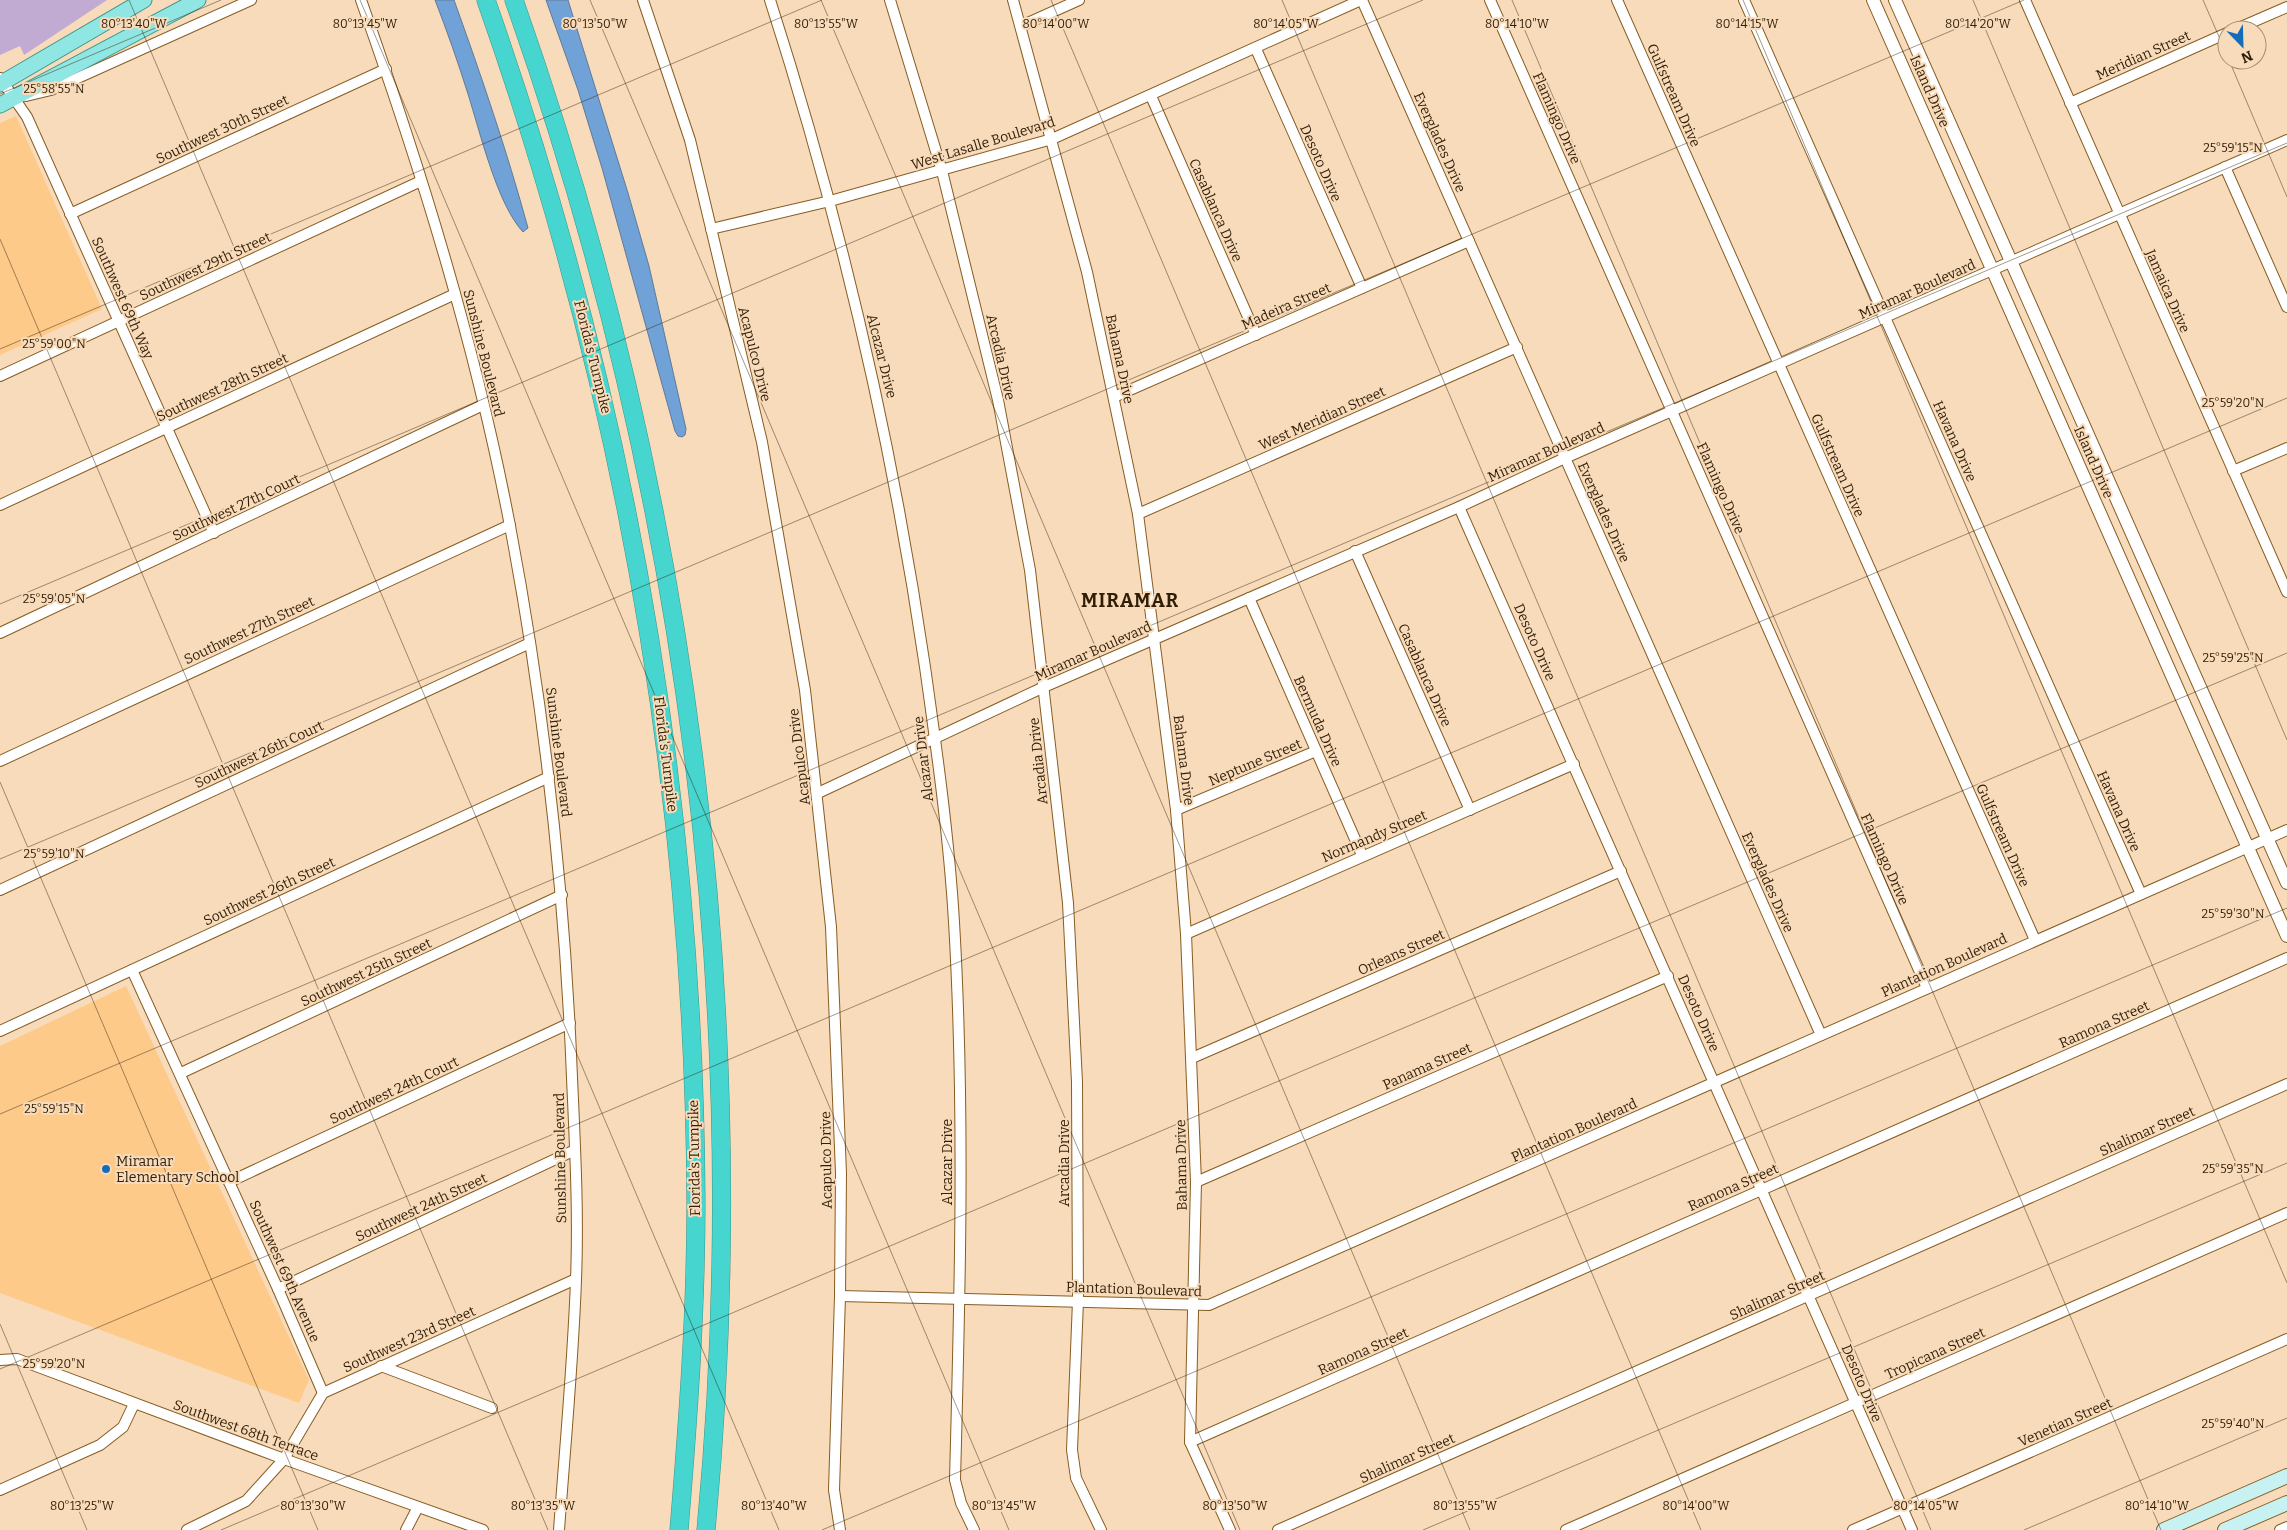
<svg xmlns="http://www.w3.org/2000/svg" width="2287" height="1530" font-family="Bitter,serif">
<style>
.built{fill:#feca8a}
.green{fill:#c2abd2}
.water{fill:#71a2d7;stroke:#5e7a99}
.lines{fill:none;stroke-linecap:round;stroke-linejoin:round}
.minor-casing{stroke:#865c23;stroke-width:12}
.tertiary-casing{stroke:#865c23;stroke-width:14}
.secondary-casing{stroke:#865c23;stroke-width:16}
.primary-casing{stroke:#3e9589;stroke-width:17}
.motorway-casing{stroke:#3e9589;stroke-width:19}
.minor{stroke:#fff;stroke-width:10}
.tertiary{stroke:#fff;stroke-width:12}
.secondary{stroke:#c8f2f1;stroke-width:14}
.primary{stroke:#90e6e2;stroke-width:15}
.motorway{stroke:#46d5cf;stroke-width:18}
.ticks{fill:none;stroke:#301e07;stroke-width:1;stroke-opacity:0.45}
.poi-dot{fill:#156dba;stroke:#f8dbba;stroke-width:2}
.labels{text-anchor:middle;stroke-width:4;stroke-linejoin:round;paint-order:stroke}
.street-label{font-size:14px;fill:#301e07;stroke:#f8dbba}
.poi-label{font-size:14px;fill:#301e07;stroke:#f8dbba;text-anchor:start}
.district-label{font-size:19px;font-weight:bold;letter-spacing:1px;fill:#301e07;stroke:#f8dbba}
.ticks-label{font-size:12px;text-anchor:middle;fill:#301e07;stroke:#f8dbba;stroke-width:4;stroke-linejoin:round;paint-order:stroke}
</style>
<rect width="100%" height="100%" fill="#f8dbba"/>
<g class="built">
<path d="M16 116 102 309 0 355V123Z"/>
<path d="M126 986 309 1380 299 1403 0 1293V1046Z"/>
</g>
<path class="green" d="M0 0H107L24 55 20 46 0 55Z"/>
<g class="water">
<path d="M435 0H454C481 75 507 151 528 228L523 232C497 204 480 132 468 94 458 62 447 31 435 0Z"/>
<path d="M546 0H568L628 193 649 266 686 429 685 435 682 437 678 436 675 431 602 168 578 90Z"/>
</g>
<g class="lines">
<g class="minor-casing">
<g id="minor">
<path d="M361 0C422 172 476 347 510 526 543 700 563 877 571 1054 574 1129 579 1205 576 1280 573 1364 565 1447 559 1530"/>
<path d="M643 0 690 140 762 442 805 690 831 927 841 1173 840 1296 834 1490 840 1530"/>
<path d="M770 0C840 218 892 441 925 667 937 752 949 837 954 922 965 1108 960 1294 955 1480L961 1503 974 1530"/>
<path d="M890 0 942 171 998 400 1030 570 1068 903 1077 1082 1078 1301 1072 1450 1076 1478 1101 1530"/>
<path d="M1013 0 1087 272 1138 514 1176 810 1186 934 1196 1182 1190 1442 1230 1530"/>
<path d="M1362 0 1821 1035"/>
<path d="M1490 0 1927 988"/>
<path d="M1617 0 2035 940"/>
<path d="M1744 0 2141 894"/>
<path d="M2025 0 2287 592"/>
<path d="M1021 26 1079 0"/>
<path d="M2234 30 2287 7"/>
<path d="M1256 49 1362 288"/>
<path d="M0 78 27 117 214 533"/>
<path d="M26 96 51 90 251 0"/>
<path d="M1151 96 1256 335"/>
<path d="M2070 103 2227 33"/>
<path d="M2225 167 2287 307"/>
<path d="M70 214 386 69"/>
<path d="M711 229 830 201 1052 139 1361 0"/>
<path d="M0 376 421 181"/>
<path d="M1114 397 1469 241"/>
<path d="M2233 471 2287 448"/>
<path d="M0 505 455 294"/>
<path d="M1459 507 1912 1530"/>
<path d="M1138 514 1517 347"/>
<path d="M1355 551 1470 810"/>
<path d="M1249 598 1362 855"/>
<path d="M0 633 483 405"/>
<path d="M0 761 510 525"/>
<path d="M818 793 1044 687 1459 507 1565 458 2287 140"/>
<path d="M1176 810 1316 751"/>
<path d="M0 890 530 643"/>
<path d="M1186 934 1574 764"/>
<path d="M132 970 278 1289 323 1393"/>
<path d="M0 1031 549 777"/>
<path d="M1192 1058 1621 871"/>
<path d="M181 1073 562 895"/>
<path d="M229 1182 570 1023"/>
<path d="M1196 1182 1668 976"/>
<path d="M278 1289 575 1150"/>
<path d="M840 1296 1209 1305 2287 830"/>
<path d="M0 1360 17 1359 284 1459 483 1530"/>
<path d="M381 1366 492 1408"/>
<path d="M1190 1442 2287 958"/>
<path d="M0 1490 100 1445 123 1427 134 1404"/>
<path d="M187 1530 246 1501 284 1459 323 1393 576 1279"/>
<path d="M406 1530 418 1507"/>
<path d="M1278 1530 2287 1084"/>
<path d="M1566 1530 2287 1213"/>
<path d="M1853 1530 2287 1339"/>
<path d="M2280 1530 2287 1527"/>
</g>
</g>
<g class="tertiary-casing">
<g id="tertiary">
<path d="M1873 0 2287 936"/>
<path d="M1895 0 2287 883"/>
</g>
</g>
<g class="secondary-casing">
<g id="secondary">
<path d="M2164 1530 2287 1476"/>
<path d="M2225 1530 2287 1503"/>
</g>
</g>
<g class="primary-casing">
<g id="primary">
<path d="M0 84 144 0"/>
<path d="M0 105 198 0"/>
</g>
</g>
<g class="motorway-casing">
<g id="motorway">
<path d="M486 0C623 388 694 790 696 1202 696 1312 688 1421 679 1530"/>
<path d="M514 0C687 489 755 1013 706 1530"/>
</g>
</g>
<use href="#minor" class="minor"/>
<use href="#tertiary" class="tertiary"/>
<use href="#secondary" class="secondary"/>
<use href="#primary" class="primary"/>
<use href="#motorway" class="motorway"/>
</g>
<path class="ticks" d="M129 0 779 1530M360 0 1009 1530M590 0 1240 1530M821 0 1470 1530M1051 0 1701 1530M1282 0 1931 1530M1512 0 2161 1530M1743 0 2287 1283M1973 0 2287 740M2203 0 2227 55M2229 60 2287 197M0 94 221 0M0 239 548 1530M0 349 822 0M0 604 1423 0M0 782 318 1530M0 859 2024 0M0 1114 2287 143M0 1324 87 1530M0 1369 2287 398M221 1530 2287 653M822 1530 2287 908M1423 1530 2287 1163M2024 1530 2287 1418"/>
<circle class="poi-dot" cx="106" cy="1169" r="5"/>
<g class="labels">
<g class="street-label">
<text transform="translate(2143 55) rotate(-24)" y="5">Meridian Street</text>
<text transform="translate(1930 91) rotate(66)" y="5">Island Drive</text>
<text transform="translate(1674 95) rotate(66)" y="5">Gulfstream Drive</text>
<text transform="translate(1557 118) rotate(66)" y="5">Flamingo Drive</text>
<text transform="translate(222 129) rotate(-25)" y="5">Southwest 30th Street</text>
<text transform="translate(1440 142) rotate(66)" y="5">Everglades Drive</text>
<text transform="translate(983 143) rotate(-17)" y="5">West Lasalle Boulevard</text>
<text transform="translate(1321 163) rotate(66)" y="5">Desoto Drive</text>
<text transform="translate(1216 210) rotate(66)" y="5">Casablanca Drive</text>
<text transform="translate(205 266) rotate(-25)" y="5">Southwest 29th Street</text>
<text transform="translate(1917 289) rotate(-24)" y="5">Miramar Boulevard</text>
<text transform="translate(2168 291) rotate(66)" y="5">Jamaica Drive</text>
<text transform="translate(123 298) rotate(66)" y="5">Southwest 69th Way</text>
<text transform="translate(1286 306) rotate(-24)" y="5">Madeira Street</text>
<text transform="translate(484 353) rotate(76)" y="5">Sunshine Boulevard</text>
<text transform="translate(755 354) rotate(76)" y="5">Acapulco Drive</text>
<text transform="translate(882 356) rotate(76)" y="5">Alcazar Drive</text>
<text transform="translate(593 357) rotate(76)" y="5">Florida's Turnpike</text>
<text transform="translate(1001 357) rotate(77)" y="5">Arcadia Drive</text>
<text transform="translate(1120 359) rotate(78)" y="5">Bahama Drive</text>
<text transform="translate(222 387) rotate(-25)" y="5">Southwest 28th Street</text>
<text transform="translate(1322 418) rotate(-24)" y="5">West Meridian Street</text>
<text transform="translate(1955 441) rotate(66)" y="5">Havana Drive</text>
<text transform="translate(1546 452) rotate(-24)" y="5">Miramar Boulevard</text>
<text transform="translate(2094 462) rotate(66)" y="5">Island Drive</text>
<text transform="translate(1838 465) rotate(66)" y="5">Gulfstream Drive</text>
<text transform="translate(1721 488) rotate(66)" y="5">Flamingo Drive</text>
<text transform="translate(236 507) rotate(-25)" y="5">Southwest 27th Court</text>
<text transform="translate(1604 512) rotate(66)" y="5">Everglades Drive</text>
<text transform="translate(249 630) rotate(-25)" y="5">Southwest 27th Street</text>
<text transform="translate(1535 642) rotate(66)" y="5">Desoto Drive</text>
<text transform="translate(1093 651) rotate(-24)" y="5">Miramar Boulevard</text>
<text transform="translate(1425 675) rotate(66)" y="5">Casablanca Drive</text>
<text transform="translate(1318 721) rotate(66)" y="5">Bermuda Drive</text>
<text transform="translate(559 752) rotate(83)" y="5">Sunshine Boulevard</text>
<text transform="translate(259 754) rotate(-25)" y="5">Southwest 26th Court</text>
<text transform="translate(666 754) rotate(83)" y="5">Florida's Turnpike</text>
<text transform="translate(799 757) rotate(-97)" y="5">Acapulco Drive</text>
<text transform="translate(923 759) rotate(-97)" y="5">Alcazar Drive</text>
<text transform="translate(1184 760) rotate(83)" y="5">Bahama Drive</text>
<text transform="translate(1038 761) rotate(-96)" y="5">Arcadia Drive</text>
<text transform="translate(1255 762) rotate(-23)" y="5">Neptune Street</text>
<text transform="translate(2119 811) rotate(66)" y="5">Havana Drive</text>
<text transform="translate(2003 835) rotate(66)" y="5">Gulfstream Drive</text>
<text transform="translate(1374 836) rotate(-23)" y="5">Normandy Street</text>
<text transform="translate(1885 859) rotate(66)" y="5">Flamingo Drive</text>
<text transform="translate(1768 882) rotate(66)" y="5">Everglades Drive</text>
<text transform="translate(269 891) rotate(-25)" y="5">Southwest 26th Street</text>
<text transform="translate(1401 952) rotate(-24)" y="5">Orleans Street</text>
<text transform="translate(1944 965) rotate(-24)" y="5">Plantation Boulevard</text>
<text transform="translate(366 972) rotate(-25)" y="5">Southwest 25th Street</text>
<text transform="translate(1699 1013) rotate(66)" y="5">Desoto Drive</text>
<text transform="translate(2104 1024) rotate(-24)" y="5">Ramona Street</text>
<text transform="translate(1427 1066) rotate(-24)" y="5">Panama Street</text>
<text transform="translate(394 1090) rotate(-25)" y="5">Southwest 24th Court</text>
<text transform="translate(1574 1130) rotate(-24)" y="5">Plantation Boulevard</text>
<text transform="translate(2147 1131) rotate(-24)" y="5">Shalimar Street</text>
<text transform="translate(560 1158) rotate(-91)" y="5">Sunshine Boulevard</text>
<text transform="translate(694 1158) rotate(-91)" y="5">Florida's Turnpike</text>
<text transform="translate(826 1160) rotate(-91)" y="5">Acapulco Drive</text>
<text transform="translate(947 1162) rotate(-90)" y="5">Alcazar Drive</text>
<text transform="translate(1064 1163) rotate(-90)" y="5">Arcadia Drive</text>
<text transform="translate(1181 1165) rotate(-91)" y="5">Bahama Drive</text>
<text transform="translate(1733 1187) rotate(-24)" y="5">Ramona Street</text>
<text transform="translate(421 1207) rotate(-25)" y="5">Southwest 24th Street</text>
<text transform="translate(285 1271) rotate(66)" y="5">Southwest 69th Avenue</text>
<text transform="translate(1134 1289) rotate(2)" y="5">Plantation Boulevard</text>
<text transform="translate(1777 1295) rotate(-24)" y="5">Shalimar Street</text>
<text transform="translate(409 1339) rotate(-24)" y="5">Southwest 23rd Street</text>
<text transform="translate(1363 1351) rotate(-24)" y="5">Ramona Street</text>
<text transform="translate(1935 1353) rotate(-24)" y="5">Tropicana Street</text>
<text transform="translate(1862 1383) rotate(67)" y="5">Desoto Drive</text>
<text transform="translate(2065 1422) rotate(-24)" y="5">Venetian Street</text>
<text transform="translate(246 1430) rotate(20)" y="5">Southwest 68th Terrace</text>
<text transform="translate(1407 1458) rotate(-24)" y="5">Shalimar Street</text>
</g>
<g class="poi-label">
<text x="116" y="1166">Miramar<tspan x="116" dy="16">Elementary School</tspan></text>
</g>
<g class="district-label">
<text x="1130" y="607">MIRAMAR</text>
</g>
</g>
<g class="ticks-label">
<text x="134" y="28">80°13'40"W</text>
<text x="365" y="28">80°13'45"W</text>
<text x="595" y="28">80°13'50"W</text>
<text x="826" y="28">80°13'55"W</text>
<text x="1056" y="28">80°14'00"W</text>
<text x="1286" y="28">80°14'05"W</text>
<text x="1517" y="28">80°14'10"W</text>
<text x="1747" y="28">80°14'15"W</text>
<text x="1978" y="28">80°14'20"W</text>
<text x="54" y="93">25°58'55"N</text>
<text x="2233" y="152">25°59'15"N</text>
<text x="54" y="348">25°59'00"N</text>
<text x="2233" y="407">25°59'20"N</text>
<text x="54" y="603">25°59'05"N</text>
<text x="2233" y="662">25°59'25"N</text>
<text x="54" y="858">25°59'10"N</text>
<text x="2233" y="918">25°59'30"N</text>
<text x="54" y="1113">25°59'15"N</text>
<text x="2233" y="1173">25°59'35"N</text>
<text x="54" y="1368">25°59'20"N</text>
<text x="2233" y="1428">25°59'40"N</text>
<text x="82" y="1510">80°13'25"W</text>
<text x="313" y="1510">80°13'30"W</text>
<text x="543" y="1510">80°13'35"W</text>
<text x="774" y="1510">80°13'40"W</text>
<text x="1004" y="1510">80°13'45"W</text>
<text x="1235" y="1510">80°13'50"W</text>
<text x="1465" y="1510">80°13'55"W</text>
<text x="1696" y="1510">80°14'00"W</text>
<text x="1926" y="1510">80°14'05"W</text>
<text x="2157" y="1510">80°14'10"W</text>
</g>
<g transform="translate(2242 45) rotate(157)"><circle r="24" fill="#f8dbba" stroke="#a88f72"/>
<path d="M0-4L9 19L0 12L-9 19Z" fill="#156dba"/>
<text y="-8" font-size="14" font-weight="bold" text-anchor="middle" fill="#301e07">N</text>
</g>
</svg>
